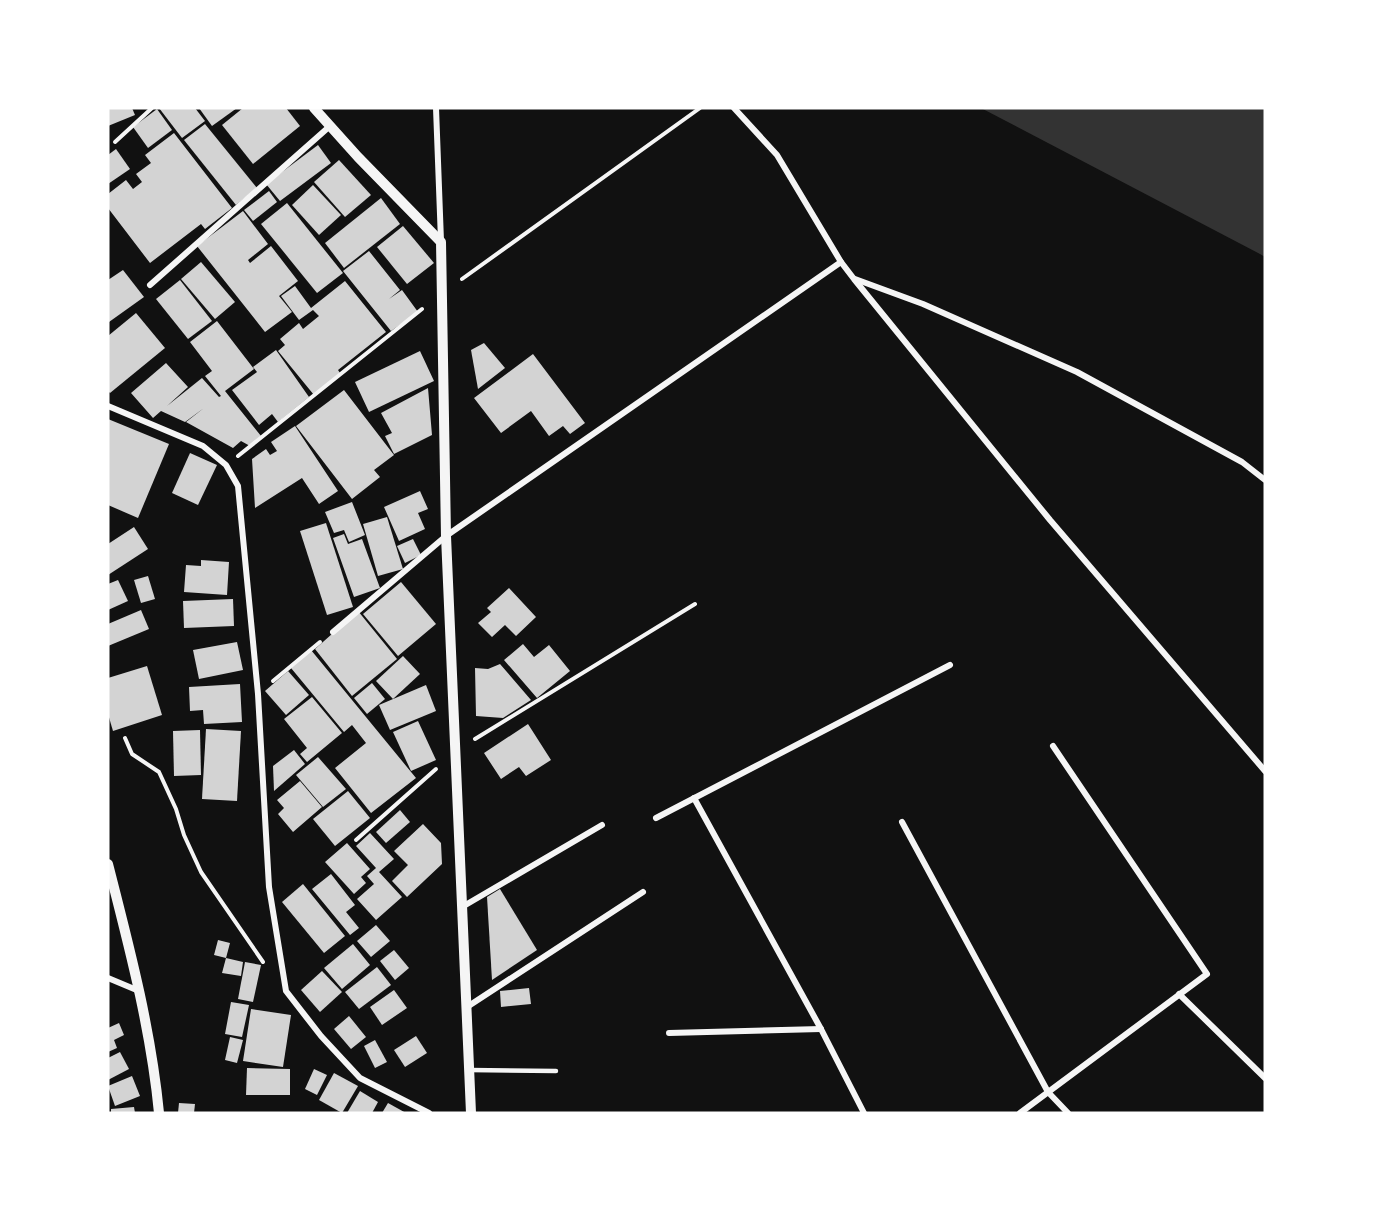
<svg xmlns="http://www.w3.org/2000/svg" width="1373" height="1221" font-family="'Roboto Condensed',sans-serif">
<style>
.water{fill:#333}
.building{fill:#d3d3d3}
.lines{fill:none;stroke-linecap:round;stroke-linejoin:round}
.path{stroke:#f5f5f5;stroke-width:4}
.service{stroke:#f5f5f5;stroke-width:4.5}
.minor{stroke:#f5f5f5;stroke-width:6}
.tertiary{stroke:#f5f5f5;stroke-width:10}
</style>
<rect width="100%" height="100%" fill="#111"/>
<path class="water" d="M981 108H1265V257L1260 254Z"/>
<g class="building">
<path d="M108 108H132L135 115 108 126Z"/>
<path d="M159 108H195L205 121 182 138Z"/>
<path d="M199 108H237L212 126Z"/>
<path d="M243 108H286L300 126 253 164 222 125Z"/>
<path d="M157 109 172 130 148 148 133 127Z"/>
<path d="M205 124 257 188 236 205 184 140Z"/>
<path d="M174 133 232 208 205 229 201 224 150 263 108 208V194L126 180 133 189 142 182 136 174 151 163 145 155Z"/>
<path d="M318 145 331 163 280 201 266 184Z"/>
<path d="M116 149 130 169 108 184V155Z"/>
<path d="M339 160 371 195 345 217 314 182Z"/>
<path d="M313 185 341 215 319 235 292 205Z"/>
<path d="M269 191 277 202 253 221 244 210Z"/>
<path d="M381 198 400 224 344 268 325 243Z"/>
<path d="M287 203 343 273 317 293 261 224Z"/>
<path d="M243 211 268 244 248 260 250 263 271 246 298 281 279 296 292 312 265 332 197 246Z"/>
<path d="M403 226 434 263 407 284 377 247Z"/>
<path d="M369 251 400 290 389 299 402 290 418 312 391 331 343 271Z"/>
<path d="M201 262 235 302 215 319 181 279Z"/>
<path d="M123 270 144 297 109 322 108 280Z"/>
<path d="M180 280 212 321 188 339 156 299Z"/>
<path d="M345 281 386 332 338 370 340 373 314 395 278 351 285 345 280 339 299 323 303 329 319 316 313 310 299 320 281 296 295 286 311 308Z"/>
<path d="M136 313 165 348 110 393 108 391V336Z"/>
<path d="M217 321 254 369 225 391 261 436 250 446 241 441 233 448 186 422 204 408 185 422 161 411 153 418 131 393 166 363 188 387 167 406 202 378 219 397 221 396 205 376 212 371 190 342Z"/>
<path d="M484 343 505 368 478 389 471 350Z"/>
<path d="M276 350 309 397 278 422 272 414 259 425 232 390 257 372 253 367Z"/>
<path d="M420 351 434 381 369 412 355 382Z"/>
<path d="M533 354 585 423 570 434 563 426 549 436 531 411 501 433 474 398Z"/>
<path d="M428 388 432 435 394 454 385 436 392 433 381 413Z"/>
<path d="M344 390 394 455 374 470 380 477 352 499 296 426Z"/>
<path d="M108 419 169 444 138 518 108 505Z"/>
<path d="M295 426 338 491 319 504 302 478 255 508 252 459 266 449 270 455 277 451 271 442Z"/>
<path d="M190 453 217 465 198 505 172 493Z"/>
<path d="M420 491 428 509 418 513 425 529 399 541 384 507Z"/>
<path d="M352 502 365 535 349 542 344 530 334 533 325 512Z"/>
<path d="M387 517 403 569 378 576 363 524Z"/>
<path d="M326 523 353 607 327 615 300 531Z"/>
<path d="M134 527 148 549 108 575V544Z"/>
<path d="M344 534 348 544 362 539 380 588 354 597 333 538Z"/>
<path d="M413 539 421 555 405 563 397 546Z"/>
<path d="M201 560 229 562 227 595 184 592 186 565 201 566Z"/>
<path d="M148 576 155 599 141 603 134 580Z"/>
<path d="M118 580 128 601 108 610V584Z"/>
<path d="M401 582 436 624 398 656 363 614Z"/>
<path d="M509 588 536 617 516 636 505 625 492 637 478 623 491 612 487 608Z"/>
<path d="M233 599 234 626 184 628 183 601Z"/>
<path d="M141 610 149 629 108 646V624Z"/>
<path d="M358 611 397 659 352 696 315 649Z"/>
<path d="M237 642 243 670 199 679 193 650Z"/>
<path d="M523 644 534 657 549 645 570 671 537 698 504 660Z"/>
<path d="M311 650 416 778 371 813 335 768 366 743 352 725 344 732 291 668Z"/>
<path d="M403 656 420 674 393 699 376 681Z"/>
<path d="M500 664 531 700 503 718 476 716 475 668 488 669Z"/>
<path d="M147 666 162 715 113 731 108 714V678Z"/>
<path d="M288 671 309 695 286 715 265 691Z"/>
<path d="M372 683 385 699 367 714 354 698Z"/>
<path d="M240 684 242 722 204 724 203 710 190 711 189 687Z"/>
<path d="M426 685 436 711 390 730 379 705Z"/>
<path d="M312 697 342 733 307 762 300 754 307 748 284 719Z"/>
<path d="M418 721 436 760 411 771 393 732Z"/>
<path d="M528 724 551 760 526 776 519 767 501 779 484 753Z"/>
<path d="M206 729 241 731 237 801 202 799Z"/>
<path d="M200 730 201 775 174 776 173 731Z"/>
<path d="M294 750 305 764 274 791 273 766Z"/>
<path d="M318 757 346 789 323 807 296 775Z"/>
<path d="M300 781 322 807 293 832 278 814 284 808 277 800Z"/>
<path d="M348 791 370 818 335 846 313 819Z"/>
<path d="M400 810 410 822 386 843 376 832Z"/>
<path d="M423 824 441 843 442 864 407 897 392 881 408 865 394 851Z"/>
<path d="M370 833 394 859 379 872 402 897 376 920 357 899 374 884 367 876 376 868 356 846Z"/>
<path d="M347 843 370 869 361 877 366 883 354 894 325 862Z"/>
<path d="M331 874 355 905 346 912 359 928 350 935 312 889Z"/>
<path d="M303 884 345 936 324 953 282 902Z"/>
<path d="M500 889 537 950 492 980 487 897Z"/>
<path d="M376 925 390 941 371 957 357 941Z"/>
<path d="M218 940 230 943 226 958 214 955Z"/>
<path d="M353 944 370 965 342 989 324 968Z"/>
<path d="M394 950 409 968 395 980 380 961Z"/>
<path d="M226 958 243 962 241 976 222 973Z"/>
<path d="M245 962 261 965 253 1002 238 999Z"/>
<path d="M377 967 391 985 359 1009 345 992Z"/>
<path d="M322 971 342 992 320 1012 301 990Z"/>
<path d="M529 988 531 1004 501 1007 500 991Z"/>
<path d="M394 990 407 1008 382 1025 370 1007Z"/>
<path d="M231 1002 249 1005 242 1037 225 1034Z"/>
<path d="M251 1009 291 1015 283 1067 243 1061Z"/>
<path d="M349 1016 366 1037 351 1049 334 1029Z"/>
<path d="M119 1023 124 1035 114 1040 117 1048 108 1052V1028Z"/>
<path d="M416 1036 427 1053 405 1067 394 1050Z"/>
<path d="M230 1037 243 1040 237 1063 225 1060Z"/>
<path d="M375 1040 387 1062 375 1068 364 1046Z"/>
<path d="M120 1052 129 1069 108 1080V1058Z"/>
<path d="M247 1068 290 1069V1095H246Z"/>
<path d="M314 1069 327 1075 317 1095 305 1089Z"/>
<path d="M334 1073 358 1086 342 1113 319 1100Z"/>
<path d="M132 1076 140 1096 115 1106 108 1086Z"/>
<path d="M360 1091 378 1102 372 1113H347Z"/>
<path d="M179 1103 195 1104 194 1113H178Z"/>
<path d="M388 1103 406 1113H382Z"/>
<path d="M134 1107 135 1113H111V1109Z"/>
</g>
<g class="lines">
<g class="path">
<path d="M115 142 152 108"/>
<path d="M462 279 700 108"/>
<path d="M238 456 422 309"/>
<path d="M273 681 320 642"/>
<path d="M125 738 132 754 159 772 176 809 184 835 201 872 263 962"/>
<path d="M475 739 695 604"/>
<path d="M356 840 436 769"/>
</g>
<path class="service" d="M469 1070 556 1071"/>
<g class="minor">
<path d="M436 108 441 241"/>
<path d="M734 108 777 155 841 262 854 279 1050 520 1265 771"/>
<path d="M855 279 923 304 1077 372 1242 462 1265 480"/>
<path d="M150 285 330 126"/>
<path d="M108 406 203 446 226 465 238 486 258 694 269 887 286 991 321 1036 360 1078 429 1113"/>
<path d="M333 632 446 536 841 262"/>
<path d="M694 798 821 1029 864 1113"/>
<path d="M656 818 950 665"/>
<path d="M902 822 1048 1092 1068 1113"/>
<path d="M462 907 602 825"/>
<path d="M108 978 139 991"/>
<path d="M1179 994 1265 1078"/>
<path d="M467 1007 643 892"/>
<path d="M669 1033 821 1029"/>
<path d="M1020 1113 1207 974 1053 746"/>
</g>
<g class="tertiary">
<path d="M314 108 358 157 441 242 446 536 471 1113"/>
<path d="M108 864C129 946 151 1029 159 1113"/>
</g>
</g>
<rect width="1373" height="1221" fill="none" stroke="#ffffff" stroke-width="219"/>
</svg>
